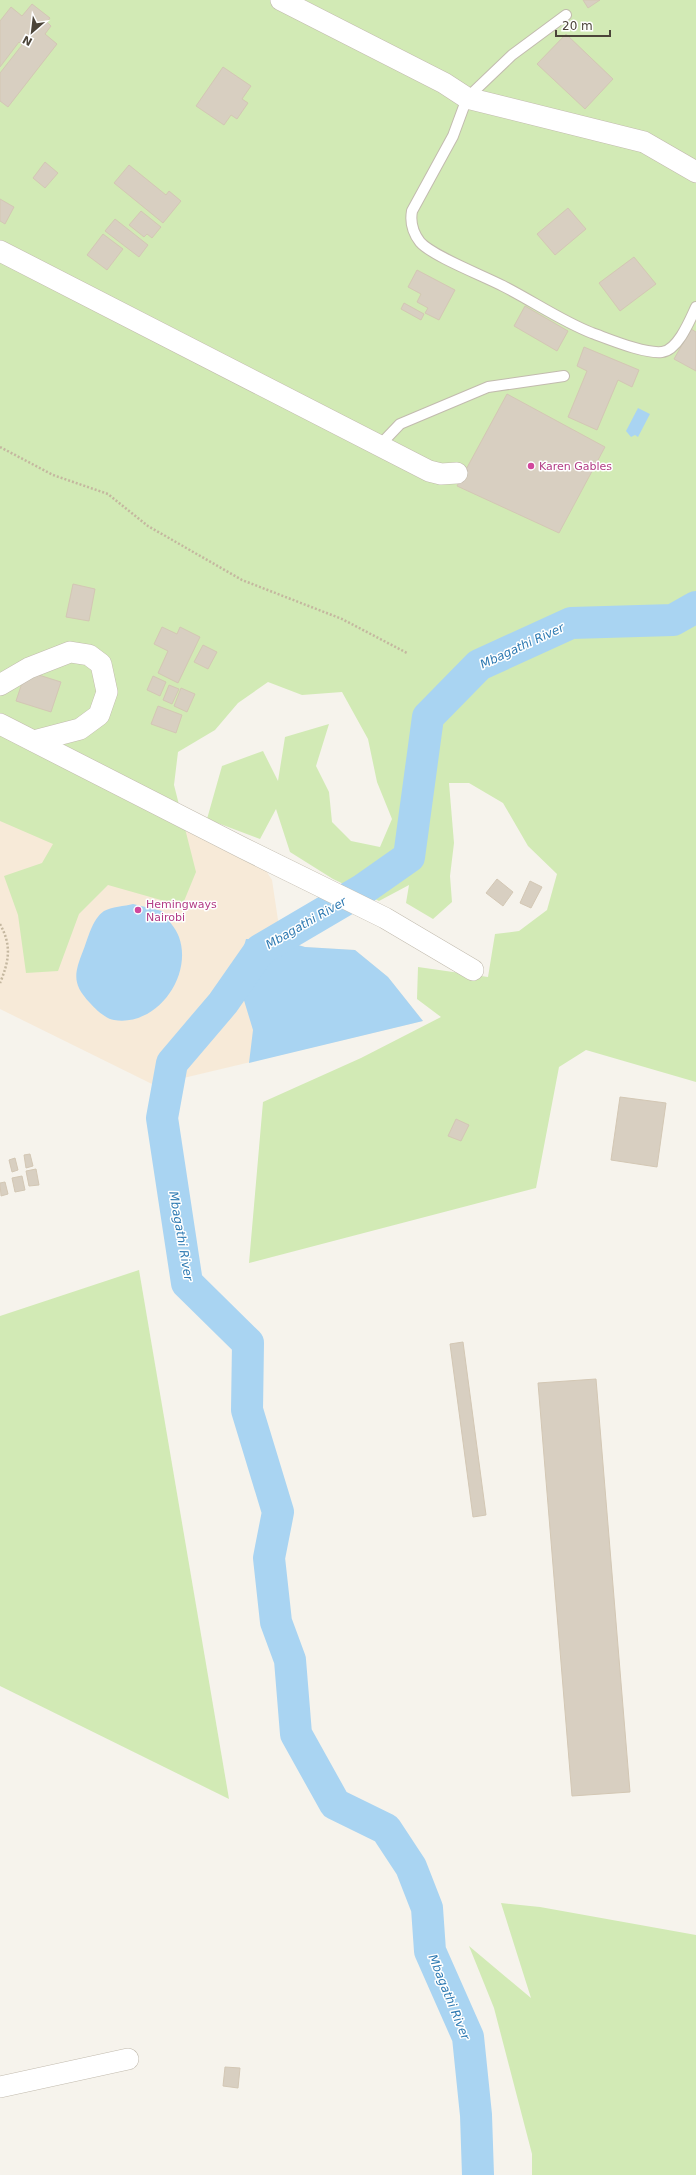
<svg xmlns="http://www.w3.org/2000/svg" width="696" height="2175" font-family="'DejaVu Sans',sans-serif">
<style>
.commercial{fill:#f7ead8}
.green{fill:#d2eab5}
.water{fill:#a9d4f2}
.lines{fill:none;stroke-linecap:round;stroke-linejoin:round}
.river{stroke:#a9d4f2;stroke-width:32}
.building{fill:#d8cfc1;stroke:#d3c7b4}
.service-casing{stroke:#c2bbae;stroke-width:12}
.minor-casing{stroke:#c2bbae;stroke-width:22}
.path{stroke:#c4b79f;stroke-width:2.5;stroke-dasharray:2 2;stroke-linecap:butt}
.service{stroke:#fff;stroke-width:10}
.minor{stroke:#fff;stroke-width:21}
.hotel-dot{fill:#d1479c;stroke:#fff;stroke-width:1.5}
.labels{text-anchor:middle;stroke-width:3;stroke-linejoin:round;paint-order:stroke}
.hotel-label{font-size:11px;fill:#b23c85;stroke:#fff;text-anchor:start}
.water-label{font-size:12px;font-style:italic;fill:#2e7ab2;stroke:#fff}
</style>
<rect width="100%" height="100%" fill="#f6f3ec"/>
<path class="commercial" d="M0 733 259 860 272 880 281 940 305 947 355 950 388 977 423 1021 154 1085 0 1009Z"/>
<g class="green">
<path d="M0 0H696V1082L586 1050 559 1067 536 1188 249 1263 263 1102 361 1058 441 1017 417 999 418 967 488 977 495 934 519 931 547 910 557 874 528 846 503 803 469 783H449L454 843 450 876 452 902 433 919 406 903 409 885 379 901 333 879 290 852 276 809 260 839 207 819 222 766 263 751 278 781 285 737 329 724 316 766 329 792 332 822 351 841 380 847 392 819 377 782 368 739 342 692 302 695 268 682 238 703 215 730 178 752 174 785 196 872 182 906 108 885 79 914 58 971 26 973 18 915 4 876 42 863 53 844 0 821Z"/>
<path d="M139 1270 229 1799 0 1686V1316Z"/>
<path d="M501 1903 540 1907 696 1935V2175H532V2154L494 2008 469 1946 531 1998Z"/>
</g>
<g class="water">
<path d="M638 408 650 414 638 437 635 435 631 437 626 431Z"/>
<path d="M133 904 162 911C167 919 176 928 179 937 193 976 157 1027 114 1020 106 1019 95 1009 90 1003 72 984 74 974 83 951 88 939 92 919 104 911 111 907 125 906 133 904Z"/>
<path d="M246 939 281 940 305 947 355 950 388 977 423 1021 249 1063 253 1030 236 974Z"/>
</g>
<g class="lines">
<path class="river" d="M478 2175 476 2115 468 2037 430 1951 427 1908 411 1867 386 1829 335 1804 296 1734 290 1660 276 1622 269 1558 278 1512 247 1410 248 1343 187 1283 162 1118 172 1063 223 1003 260 950 362 890 409 857 428 717 479 665 571 623 673 620 696 607"/>
</g>
<g class="building">
<path d="M583 0H600L588 8Z"/>
<path d="M32 4 50 18 47 22 51 26 45 34 57 44 8 107 0 101V73L22 45 19 42 0 67V21L11 7 22 16Z"/>
<path d="M566 34 613 79 585 109 537 64Z"/>
<path d="M223 67 251 86 242 99 248 103 237 119 231 115 224 125 196 106Z"/>
<path d="M45 162 58 173 45 188 33 178Z"/>
<path d="M129 165 166 195 169 191 181 201 163 223 114 183Z"/>
<path d="M0 199 14 207 5 224 0 221Z"/>
<path d="M568 208 586 229 555 255 537 234Z"/>
<path d="M141 211 161 227 152 238 147 234 144 237 129 225Z"/>
<path d="M115 219 148 245 139 257 105 231Z"/>
<path d="M103 234 123 249 107 270 87 255Z"/>
<path d="M634 257 656 284 620 311 599 283Z"/>
<path d="M417 270 455 290 439 320 425 313 428 308 417 302 421 294 408 287Z"/>
<path d="M404 303 424 314 421 320 401 309Z"/>
<path d="M525 306 568 331 557 351 514 326Z"/>
<path d="M691 329 696 332V371L674 359Z"/>
<path d="M584 347 639 370 632 387 618 380 597 430 568 417 587 371 577 366Z"/>
<path d="M507 394 605 447 559 533 457 486Z"/>
<path d="M73 584 95 589 89 621 66 617Z"/>
<path d="M162 627 177 634 180 627 200 637 178 683 158 673 168 651 154 644Z"/>
<path d="M203 645 217 652 208 669 194 662Z"/>
<path d="M26 671 61 682 51 712 16 701Z"/>
<path d="M153 676 166 682 160 696 147 690Z"/>
<path d="M169 685 179 689 172 704 163 700Z"/>
<path d="M181 688 195 694 187 712 174 706Z"/>
<path d="M158 706 182 715 176 733 151 724Z"/>
<path d="M497 879 513 892 503 906 486 893Z"/>
<path d="M530 881 542 887 531 908 520 903Z"/>
<path d="M620 1097 666 1103 657 1167 611 1160Z"/>
<path d="M456 1119 469 1125 461 1141 448 1136Z"/>
<path d="M30 1154 33 1166 26 1168 24 1155Z"/>
<path d="M15 1158 18 1170 12 1172 9 1160Z"/>
<path d="M36 1169 39 1185 29 1186 26 1171Z"/>
<path d="M22 1176 25 1190 15 1192 12 1178Z"/>
<path d="M5 1182 8 1194 1 1196 0 1183Z"/>
<path d="M463 1342 486 1515 473 1517 450 1344Z"/>
<path d="M596 1379 630 1792 572 1796 538 1383Z"/>
<path d="M225 2067 240 2068 238 2088 223 2086Z"/>
</g>
<g class="lines">
<g class="service-casing">
<g id="service">
<path d="M566 15 512 55 467 98 453 136 412 211C410 222 413 233 420 242 432 256 484 276 503 286 531 300 563 322 592 333 609 339 644 354 662 352 678 350 690 320 696 307"/>
<path d="M379 446 400 424 488 387 564 376"/>
</g>
</g>
<g class="minor-casing">
<g id="minor">
<path d="M281 0 444 83 467 98 644 142 696 172"/>
<path d="M0 251 429 471 441 474 457 473"/>
<path d="M0 685 29 668 70 652 89 655 101 664 107 692 99 715 80 729 34 741"/>
<path d="M0 724 243 848 385 918 473 970"/>
<path d="M0 2087 128 2059"/>
</g>
</g>
<g class="path">
<path d="M0 447 53 475 108 494 148 526 242 580 342 619 407 653"/>
<path d="M0 924C12 946 9 961 0 983"/>
</g>
<use href="#service" class="service"/>
<use href="#minor" class="minor"/>
</g>
<g class="hotel-dot">
<circle cx="531" cy="466" r="4"/>
<circle cx="138" cy="910" r="4"/>
</g>
<g class="labels">
<g class="hotel-label">
<text x="539" y="470">Karen Gables</text>
<text x="146" y="908">Hemingways<tspan x="146" dy="13">Nairobi</tspan></text>
</g>
<g class="water-label">
<text transform="translate(522 646) rotate(-25)" y="4">Mbagathi River</text>
<text transform="translate(306 923) rotate(-30)" y="4">Mbagathi River</text>
<text transform="translate(181 1236) rotate(80)" y="4">Mbagathi River</text>
<text transform="translate(449 1997) rotate(68)" y="4">Mbagathi River</text>
</g>
</g>
<g transform="translate(32 32) rotate(208)" stroke="#ffffff" stroke-width="3" paint-order="stroke">
<path d="M0-3L7 15L0 10L-7 15Z" fill="#4b4439"/>
<text y="-6" font-size="11" font-weight="bold" text-anchor="middle" fill="#4b4439">N</text>
</g>
<path d="M556 30v6h54v-6" fill="none" stroke="#4b4439" stroke-width="2"/>
<text x="562" y="30" font-size="12" fill="#4b4439" stroke="#ffffff" stroke-width="3" paint-order="stroke">20 m</text>
</svg>
